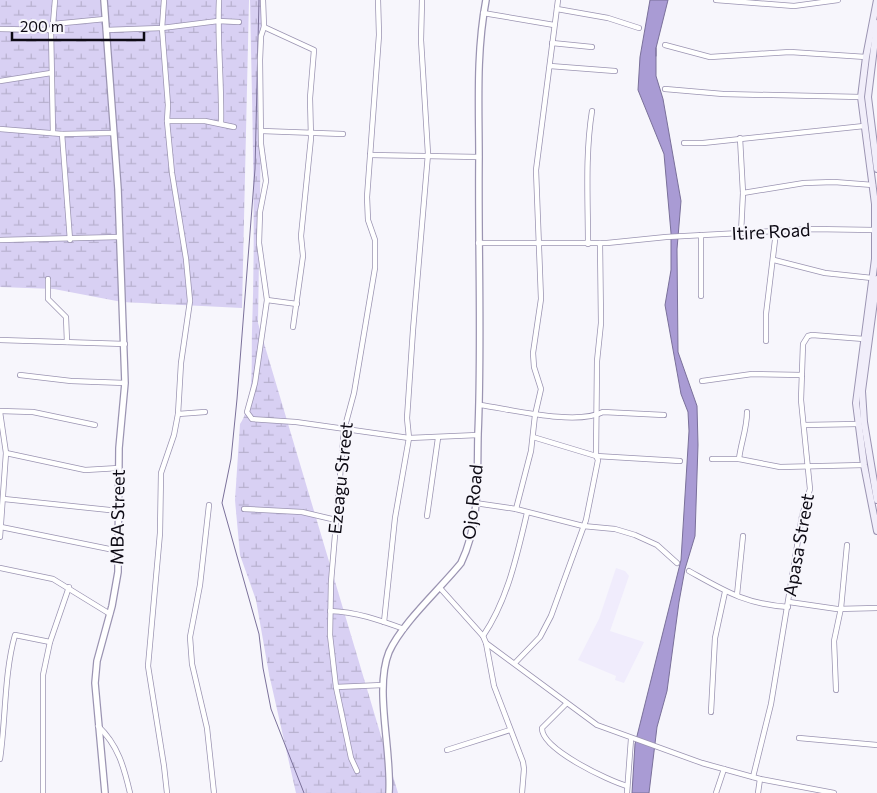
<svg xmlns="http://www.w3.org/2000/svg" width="877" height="793" font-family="Commissioner,sans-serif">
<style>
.built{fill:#f0ecfc}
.wetland{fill:url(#wetland-marsh)}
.water{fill:#a99bd4;stroke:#7a709a}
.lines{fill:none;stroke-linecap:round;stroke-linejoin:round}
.stream{stroke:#7a709a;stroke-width:1}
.minor-casing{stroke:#9b94b2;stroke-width:6}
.tertiary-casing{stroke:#9b94b2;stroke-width:8}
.secondary-casing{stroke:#9b94b2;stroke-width:8}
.minor{stroke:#fff;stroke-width:4.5}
.tertiary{stroke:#fff;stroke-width:5.5}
.secondary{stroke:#f1eefa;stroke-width:6}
.labels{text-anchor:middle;stroke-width:4;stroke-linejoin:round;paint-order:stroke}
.street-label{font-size:18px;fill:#0d0a14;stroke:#f7f6fc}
</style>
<defs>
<pattern id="wetland-marsh" width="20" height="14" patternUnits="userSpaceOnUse" patternTransform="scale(1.25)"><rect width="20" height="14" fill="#d8d0f3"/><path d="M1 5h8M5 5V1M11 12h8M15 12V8" fill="none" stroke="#b8b1cf"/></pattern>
</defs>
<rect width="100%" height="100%" fill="#f7f6fc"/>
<path class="built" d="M616 568 625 571 629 576 610 631 644 642 624 683 615 680 616 676 578 660 599 619Z"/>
<g class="wetland">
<path d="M0 0H249L242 308 122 302 54 289 0 287Z"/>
<path d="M250 0H263L258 323 398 793H296L269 674 256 600 240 555 235 500 240 424C255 403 251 358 252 331 256 221 252 111 250 0Z"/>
</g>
<path class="water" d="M650 0H668L656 48V76L663 99 681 201 677 249 678 352 697 406 698 445 695 536 685 569 679 602 667 691 657 727 649 793H632L635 744 681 560 689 431 688 412 681 394 665 305 671 270V233L664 154 638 90 640 57Z"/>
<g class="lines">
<g class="stream">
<path d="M259 0 255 169 237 399 231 459 222 503 259 634 263 668 271 709 304 793"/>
<path d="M656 56V48"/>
</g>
<g class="minor-casing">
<g id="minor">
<path d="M164 0 162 28 168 105 167 121 172 173 186 259 190 301 181 363 178 414 174 435 161 473 160 533 148 666 164 766 167 793"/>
<path d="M219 0C217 41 222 82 221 124"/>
<path d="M263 0 264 27 261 36 260 60 261 144 266 181 260 212 259 243 267 300 255 383 247 412 252 419 296 422 409 438 478 435"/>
<path d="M716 0 794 6 838 0"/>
<path d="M557 9 608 18 639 28"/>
<path d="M483 13 554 25"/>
<path d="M53 24 105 19"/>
<path d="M264 27 314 50 310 98 311 138 301 236 303 256 293 327"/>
<path d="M0 29 51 30"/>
<path d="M106 30 162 28 218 21 239 22"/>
<path d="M552 43 592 47"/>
<path d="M665 45 710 57 790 52 866 57"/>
<path d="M550 66 615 71"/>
<path d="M0 81 51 73"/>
<path d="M665 89 723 94 861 97"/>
<path d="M167 121H205L234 127"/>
<path d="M0 129 62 134 113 133"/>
<path d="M262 131 343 134"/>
<path d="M53 133 51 30 53 24 55 0"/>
<path d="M62 134 70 240"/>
<path d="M740 138 743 193 741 233"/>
<path d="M684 143H703L864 126"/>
<path d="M370 155 479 157"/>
<path d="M743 193 804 183 834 182 873 185"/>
<path d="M701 235V296"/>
<path d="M0 240 119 237"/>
<path d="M478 243H607L666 237 812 229 875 230"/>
<path d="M588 244C588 200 585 155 592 111"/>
<path d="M774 260 825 273 872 278"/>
<path d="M48 279V299L66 317 67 342"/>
<path d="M267 300 297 304"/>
<path d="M0 340 125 344"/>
<path d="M766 341V314L776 232"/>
<path d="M20 375 71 381 125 383"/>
<path d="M702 381 752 374 802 375"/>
<path d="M480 405C510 409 576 426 603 412L664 415"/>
<path d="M0 411 33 412 95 425"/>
<path d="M0 412 6 453 0 537"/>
<path d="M178 414 205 412"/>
<path d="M804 425 858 424"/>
<path d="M533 437 596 456 680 461"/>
<path d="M6 453 85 470 119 468"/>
<path d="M712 459H739L780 467 864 465"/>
<path d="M739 459C741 442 747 429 747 412"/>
<path d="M4 499 119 511"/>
<path d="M475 503 516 509 583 526 615 529 635 535 657 545 677 563"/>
<path d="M209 505 200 585 190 637 192 664 207 728 214 793"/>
<path d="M244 509 302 512 336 520"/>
<path d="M516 509 531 451 535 415 541 389 534 367 533 353 541 299 536 170 558 0"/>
<path d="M427 516 438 438"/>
<path d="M1 527 119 551"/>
<path d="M0 568 53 579 110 614"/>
<path d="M689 571C725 591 745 604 788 607"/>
<path d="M440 588 483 636 486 643 597 725 702 763 760 779 834 793"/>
<path d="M737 595 743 536"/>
<path d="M789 602 837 609 877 608"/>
<path d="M330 611C357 612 379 620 404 629"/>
<path d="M384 622 395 518 409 438 407 418 413 330 428 154 421 40 422 0"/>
<path d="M483 636C508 599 517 555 527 513"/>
<path d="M486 643 494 686 523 762 524 769 522 793"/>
<path d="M515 663 540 637 551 616 586 520 598 460 596 456 597 361 601 323 600 243"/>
<path d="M336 687 383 685"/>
<path d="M836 690 834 641 841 608 847 545"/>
<path d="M566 704 542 728C541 749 609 781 627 786"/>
<path d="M711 712 715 638 725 592"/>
<path d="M98 726C118 745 124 767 130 793"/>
<path d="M799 738 877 745"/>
<path d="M447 750 510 730"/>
<path d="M0 759C6 718 4 674 15 635L50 642"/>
<path d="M357 771 351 758 336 687 330 635 331 582 344 430 354 393 375 268V240L368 220 367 197 379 35 378 0"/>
<path d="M753 777 771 704 802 516 810 489 801 400 803 344 808 336 812 335 864 339"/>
<path d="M43 793V675L50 642 69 587"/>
<path d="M627 793 631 739"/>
<path d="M716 793 724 769"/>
<path d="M758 793 760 779"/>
</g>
</g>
<g class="tertiary-casing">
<g id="tertiary">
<path d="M104 0 118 189 125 383 119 448 118 572 112 606 97 661 95 683 105 793"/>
<path d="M389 793C392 751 374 689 389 652 402 623 440 589 461 563 480 524 477 477 478 434 482 342 478 250 479 158 479 105 476 53 486 0"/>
</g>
</g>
<g class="secondary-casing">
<g id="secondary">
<path d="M877 0 866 57 861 97 875 204V259L856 403 864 465 877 531"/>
<path d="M877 23 868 97 877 169"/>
<path d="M877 279 862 391 864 422 877 500"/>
</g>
</g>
<use href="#minor" class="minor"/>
<use href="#tertiary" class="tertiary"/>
<use href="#secondary" class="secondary"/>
</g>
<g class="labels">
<g class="street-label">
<text transform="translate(771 232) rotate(-3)" y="6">Itire Road</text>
<text transform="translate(341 478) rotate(-84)" y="6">Ezeagu Street</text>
<text transform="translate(473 502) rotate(-84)" y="6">Ojo Road</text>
<text transform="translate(118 517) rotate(-89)" y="6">MBA Street</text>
<text transform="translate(799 545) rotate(-80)" y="6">Apasa Street</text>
</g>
</g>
<path d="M12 32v8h132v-8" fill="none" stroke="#0d0a14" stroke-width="2.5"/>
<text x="20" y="32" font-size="15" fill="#0d0a14" stroke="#f7f6fc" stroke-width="4" paint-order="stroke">200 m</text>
</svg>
